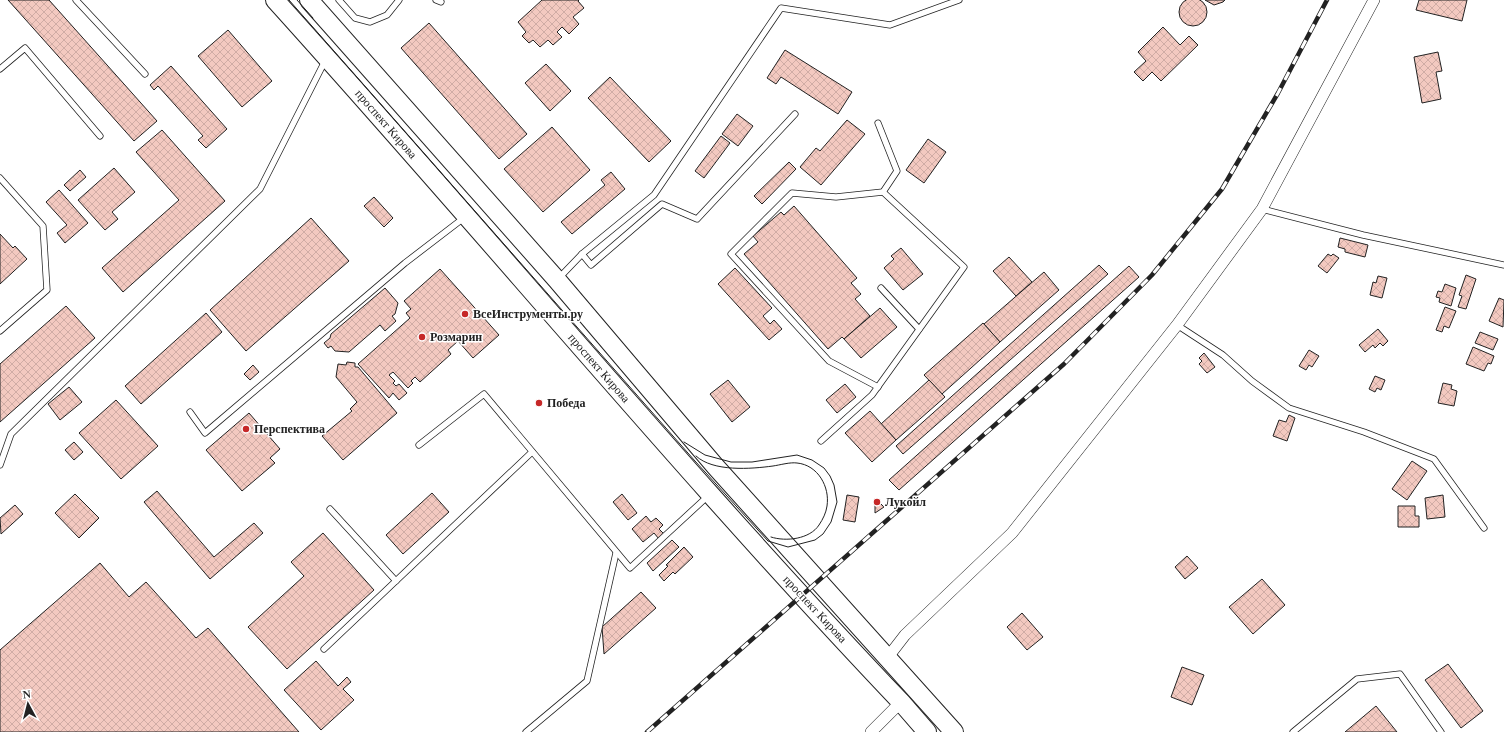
<svg xmlns="http://www.w3.org/2000/svg" width="1504" height="732" font-family="Georgia,serif">
<style>
.building{fill:url(#building-cross-hatch);stroke:#222}
.lines{fill:none;stroke-linecap:round;stroke-linejoin:round}
.service-casing{stroke:#222;stroke-width:7}
.minor-casing{stroke:#222;stroke-width:12}
.primary-casing{stroke:#222;stroke-width:20}
.service{stroke:#fff;stroke-width:5.5}
.minor{stroke:#fff;stroke-width:11}
.primary{stroke:#fff;stroke-width:18}
.tram{stroke:#222;stroke-width:1}
.rail-casing{stroke:#222;stroke-width:4.5}
.rail{stroke:#fff;stroke-width:3;stroke-dasharray:9;stroke-linecap:butt}
.poi-dot{fill:#c62828;stroke:#fff;stroke-width:1.5}
.labels{text-anchor:middle;stroke-width:3;stroke-linejoin:round;paint-order:stroke}
.street-label{font-size:12px;fill:#222;stroke:#fff}
.poi-label{font-size:12px;font-weight:bold;fill:#222;stroke:#fff;text-anchor:start}
</style>
<defs>
<pattern id="building-cross-hatch" width="8" height="8" patternUnits="userSpaceOnUse"><rect width="8" height="8" fill="#f3c9c0"/><path d="M0 0l8 8M0 8l8-8" fill="none" stroke="#d0aca5"/></pattern>
</defs>
<rect width="100%" height="100%" fill="#fff"/>
<g class="building">
<circle cx="1193" cy="12" r="14"/>
<path d="M8 0H49L157 121 134 141Z"/>
<path d="M542 0H579L578 1 584 8 573 17 579 24 569 34 562 27 557 32 562 37 553 45 548 40 540 47 533 40 529 43 522 36 526 32 518 22Z"/>
<path d="M1205 0H1225L1223 2 1214 5Z"/>
<path d="M1419 0H1467L1462 21 1416 10Z"/>
<path d="M429 23 527 134 499 159 401 48Z"/>
<path d="M1163 27 1180 45 1189 36 1198 45 1161 81 1152 72 1143 81 1134 72 1146 61 1138 52Z"/>
<path d="M228 30 272 81 242 107 198 56Z"/>
<path d="M785 50 852 92 838 114 781 77 776 84 767 78Z"/>
<path d="M1438 52 1442 71 1436 72 1441 99 1422 103 1414 57Z"/>
<path d="M546 64 571 91 550 111 525 83Z"/>
<path d="M171 66 227 129 206 148 198 140 203 136 158 86 154 90 150 85Z"/>
<path d="M610 77 671 141 649 162 588 98Z"/>
<path d="M737 114 753 126 738 146 722 134Z"/>
<path d="M847 120 865 134 821 185 800 167 816 148 820 151Z"/>
<path d="M552 127 590 170 543 212 504 169Z"/>
<path d="M162 130 225 201 123 292 102 268 179 200 136 152Z"/>
<path d="M721 136 730 143 704 178 695 171Z"/>
<path d="M928 139 946 152 924 183 906 170Z"/>
<path d="M789 162 796 169 762 204 754 196Z"/>
<path d="M114 168 135 192 112 212 118 219 105 230 78 200Z"/>
<path d="M80 170 86 177 70 191 64 185Z"/>
<path d="M611 172 625 189 572 234 561 222 605 185 601 180Z"/>
<path d="M59 190 88 223 65 243 57 233 67 225 46 202Z"/>
<path d="M374 197 393 218 384 227 364 206Z"/>
<path d="M794 206 857 278 851 283 861 294 855 299 870 316 844 339 842 337 828 349 744 254 758 242 753 236 781 212 784 215Z"/>
<path d="M311 218 349 261 246 351 210 310Z"/>
<path d="M0 234 13 248 15 246 27 259 0 284Z"/>
<path d="M1340 238 1368 245 1365 257 1345 252V249L1338 247Z"/>
<path d="M901 248 923 274 903 290 884 268 894 259 891 256Z"/>
<path d="M1328 254 1331 256 1333 254 1339 258 1327 273 1318 266Z"/>
<path d="M1009 257 1032 282 1016 296 993 271Z"/>
<path d="M1099 265 1108 274 903 454 896 446Z"/>
<path d="M1129 266 1139 277 899 490 889 480Z"/>
<path d="M735 268 772 308 763 316 770 324 774 320 782 329 769 340 718 284Z"/>
<path d="M440 269 499 335 473 358 458 341 448 350 451 354 420 382 415 377 411 381 413 383 408 388 393 372 389 375 395 381 393 383 396 386 399 384 407 393 399 400 393 393 389 398 358 364 410 318 406 313 411 309 404 301Z"/>
<path d="M1044 272 1059 290 1000 342 984 324Z"/>
<path d="M1466 275 1476 279 1466 309 1458 307 1462 296 1459 295Z"/>
<path d="M1378 276 1387 278 1382 298 1370 295 1373 282 1376 283Z"/>
<path d="M1445 284 1456 288 1451 306 1439 302 1440 298 1436 297 1438 291 1442 292Z"/>
<path d="M385 288 398 303 395 314 392 316 396 321 385 331 380 325 349 352 335 351 331 346 328 348 324 343 330 338 331 334Z"/>
<path d="M1499 298 1504 300 1503 327 1489 321Z"/>
<path d="M66 306 95 338 0 422V364Z"/>
<path d="M1445 307 1456 311 1449 328 1444 326 1442 332 1436 330Z"/>
<path d="M880 308 897 327 861 358 844 339Z"/>
<path d="M206 313 222 332 141 404 125 386Z"/>
<path d="M983 323 1000 342 942 394 924 375Z"/>
<path d="M1378 329 1388 341 1383 346 1380 343 1375 348 1373 345 1365 352 1359 345Z"/>
<path d="M1480 332 1498 339 1493 350 1475 343Z"/>
<path d="M1473 347 1494 356 1491 364 1488 363 1484 371 1466 364Z"/>
<path d="M1309 350 1319 356 1312 367 1309 365 1306 370 1299 366Z"/>
<path d="M1204 353 1215 367 1207 373 1199 364 1202 361 1199 358Z"/>
<path d="M347 362 355 363V367H358L397 413 343 460 322 436 352 411 350 409 357 402 336 377 338 364 346 365Z"/>
<path d="M253 365 259 372 250 380 244 374Z"/>
<path d="M1375 376 1385 380 1381 390 1377 388 1375 392 1369 389Z"/>
<path d="M728 380 750 407 732 422 710 394Z"/>
<path d="M929 380 945 397 896 440 881 424Z"/>
<path d="M1443 383 1452 385 1451 389 1457 391 1454 406 1438 403Z"/>
<path d="M845 384 856 397 837 413 826 400Z"/>
<path d="M69 387 82 402 60 420 48 404Z"/>
<path d="M116 400 158 446 121 479 79 433Z"/>
<path d="M870 411 896 440 872 462 845 433Z"/>
<path d="M249 413 280 449 270 458 275 463 242 491 206 450Z"/>
<path d="M1289 415 1295 418 1287 441 1273 436 1279 420 1286 422Z"/>
<path d="M74 442 83 452 74 460 65 450Z"/>
<path d="M1412 461 1427 471 1407 500 1392 489Z"/>
<path d="M157 491 214 557 254 523 263 533 210 579 144 502Z"/>
<path d="M432 493 449 512 403 554 386 535Z"/>
<path d="M75 494 99 518 79 538 55 513Z"/>
<path d="M622 494 637 513 628 520 613 502Z"/>
<path d="M847 495 859 497 855 522 843 520Z"/>
<path d="M1443 495 1445 517 1427 519 1425 498Z"/>
<path d="M875 498 884 507 875 513Z"/>
<path d="M15 505 23 514 1 534 0 518Z"/>
<path d="M1398 506H1415V516H1419V527H1398Z"/>
<path d="M646 516 651 522 656 518 663 525 659 529 664 534 659 539 654 533 643 542 632 529Z"/>
<path d="M323 533 374 590 287 669 248 627 304 576 291 562Z"/>
<path d="M672 540 679 547 653 571 647 563Z"/>
<path d="M684 547 693 557 675 574 673 572 664 581 659 575 668 566 666 565Z"/>
<path d="M1187 556 1198 568 1185 579 1175 567Z"/>
<path d="M100 563 129 597 146 582 196 638 208 628 299 732H0V650Z"/>
<path d="M1262 579 1285 605 1253 634 1229 607Z"/>
<path d="M641 592 656 608 604 654 602 627Z"/>
<path d="M1022 613 1043 637 1027 650 1007 627Z"/>
<path d="M316 661 338 686 347 677 351 682 343 689 354 700 321 730 284 690Z"/>
<path d="M1448 664 1483 711 1461 728 1425 680Z"/>
<path d="M1182 667 1204 675 1192 705 1171 697Z"/>
<path d="M1376 706 1397 732H1345Z"/>
</g>
<g class="lines">
<g class="service-casing">
<g id="service">
<path d="M76 0 145 74"/>
<path d="M339 0 355 18 370 22 387 15 399 0"/>
<path d="M436 0 441 2"/>
<path d="M0 69 25 48 100 136"/>
<path d="M0 178 43 226 47 290 0 331"/>
<path d="M1262 209 1363 235 1504 265"/>
<path d="M582 254 591 265 662 204 697 219 795 114"/>
<path d="M558 279 582 254 654 195 781 8 890 25 959 0"/>
<path d="M881 288 919 329"/>
<path d="M1177 325 1223 355 1252 381 1289 408 1364 432 1434 459 1484 528"/>
<path d="M878 387 829 361 731 254 792 193 836 197 883 192 897 171 878 123"/>
<path d="M190 412 205 433 405 263 465 217"/>
<path d="M821 441 872 395 964 267 883 192"/>
<path d="M419 445 484 394 630 568 708 496"/>
<path d="M0 465 11 434 260 189 326 59"/>
<path d="M330 509 396 581"/>
<path d="M324 649 532 452"/>
<path d="M526 732 587 681 616 553"/>
<path d="M1293 732 1357 679 1400 674 1441 732"/>
</g>
</g>
<g class="minor-casing">
<g id="minor">
<path d="M888 657 905 635 1012 533 1177 325 1262 209 1374 0"/>
<path d="M871 732 901 702"/>
</g>
</g>
<g class="primary-casing">
<g id="primary">
<path d="M275 0C485 232 685 475 901 702L927 732"/>
<path d="M309 0 557 280 715 466 954 732"/>
</g>
</g>
<use href="#service" class="service"/>
<use href="#minor" class="minor"/>
<use href="#primary" class="primary"/>
<g class="tram">
<path d="M289 0 695 461 768 541 788 547 815 540 823 534 831 522 837 502 834 485 830 476 824 468 812 460 797 455 752 462H731L705 455 684 442"/>
<path d="M297 0 313 18"/>
<path d="M696 456C713 472 751 469 773 466 780 465 790 462 797 463 818 465 830 487 827 506 826 513 823 519 819 525 810 539 786 542 771 537"/>
</g>
<g class="rail-casing">
<path id="rail" d="M647 732 1064 364 1152 275 1222 189 1278 93 1327 0"/>
</g>
<use href="#rail" class="rail"/>
</g>
<g class="poi-dot">
<circle cx="465" cy="314" r="4"/>
<circle cx="422" cy="337" r="4"/>
<circle cx="539" cy="403" r="4"/>
<circle cx="246" cy="429" r="4"/>
<circle cx="877" cy="502" r="4"/>
</g>
<g class="labels">
<g class="street-label">
<text transform="translate(386 124) rotate(49)" y="4">проспект Кирова</text>
<text transform="translate(599 368) rotate(49)" y="4">проспект Кирова</text>
<text transform="translate(815 609) rotate(47)" y="4">проспект Кирова</text>
</g>
<g class="poi-label">
<text x="473" y="318">ВсеИнструменты.ру</text>
<text x="430" y="341">Розмарин</text>
<text x="547" y="407">Победа</text>
<text x="254" y="433">Перспектива</text>
<text x="885" y="506">Лукойл</text>
</g>
</g>
<g transform="translate(28 704) rotate(353)" stroke="#ffffff" stroke-width="3" paint-order="stroke">
<path d="M0-3L7 15L0 10L-7 15Z" fill="#222222"/>
<text y="-6" font-size="11" font-weight="bold" text-anchor="middle" fill="#222222">N</text>
</g>
</svg>
